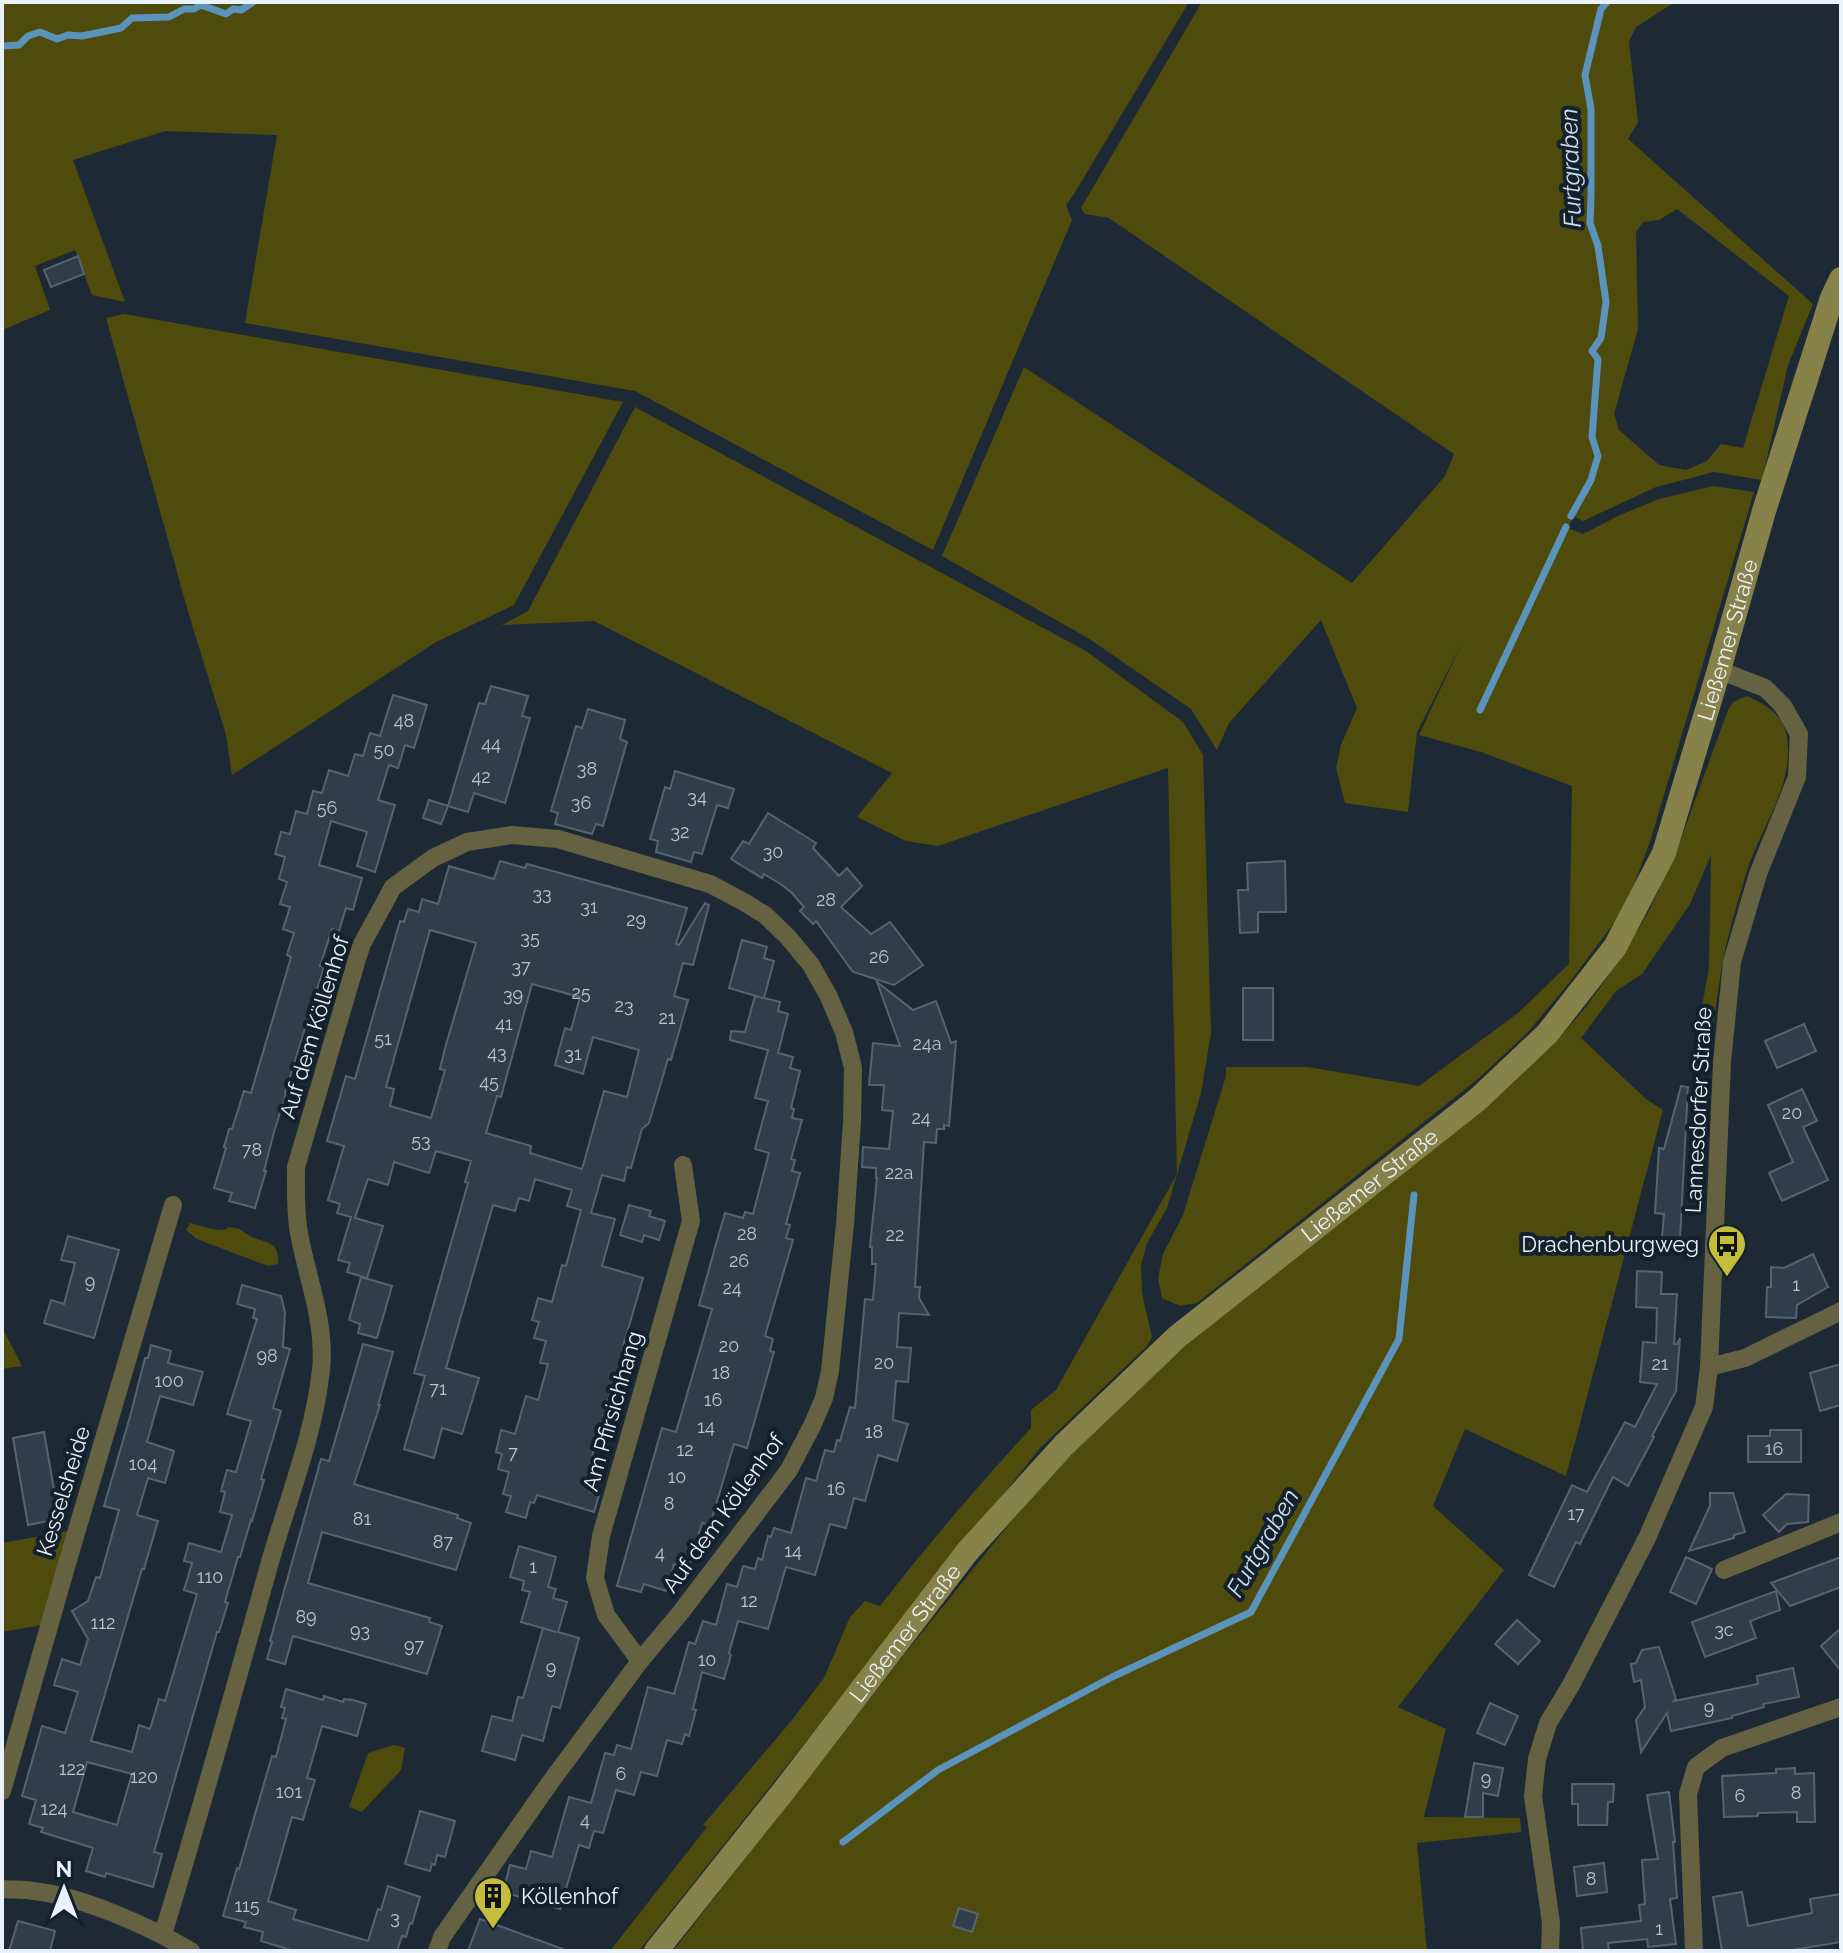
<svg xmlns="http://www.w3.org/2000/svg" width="1843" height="1953" font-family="Raleway,sans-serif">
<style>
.green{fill:#4f4b0c;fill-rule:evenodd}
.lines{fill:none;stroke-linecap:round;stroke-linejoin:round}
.stream{stroke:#5a94bd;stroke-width:7}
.building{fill:#2f3e4a;stroke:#556471;stroke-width:2;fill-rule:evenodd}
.street{stroke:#646240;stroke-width:18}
.secondary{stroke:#868249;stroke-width:24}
.labels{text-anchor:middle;stroke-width:8;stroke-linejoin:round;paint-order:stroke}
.number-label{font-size:18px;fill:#bac5ce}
.street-label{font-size:22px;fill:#e9f2fa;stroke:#13212c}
.poi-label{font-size:22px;fill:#e9f2fa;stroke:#13212c;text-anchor:end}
.water-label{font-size:24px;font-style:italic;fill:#cee0f0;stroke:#13212c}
</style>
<rect width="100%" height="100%" fill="#1d2a36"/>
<g class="green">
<path d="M2 2H1189L1074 194 1066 205 1072 220 933 550 635 391 245 323 277 135 165 131 73 160 125 302 92 295 75 250 35 266 50 310 2 330Z"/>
<path d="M1202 2H1675L1636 27 1629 42 1638 122 1628 139 1813 304 1788 365 1762 480 1714 472 1656 487 1583 521 1574 516 1568 528 1583 534 1618 516 1659 499 1714 486 1754 492 1650 842 1632 890 1614 923 1569 983 1528 1032 1479 1078 1197 1303 1180 1306 1162 1298 1158 1278 1163 1254 1183 1215 1226 1076V1067H1308L1419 1086 1518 1013 1569 964 1572 786 1481 752 1419 735 1461 645 1417 732 1408 812 1345 803 1336 768 1341 745 1357 708 1321 620 1229 723 1217 750 1191 709 1088 638 942 556 1024 367 1352 583 1445 476 1454 454 1109 218 1085 214 1081 208ZM1677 209 1789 296 1743 448 1721 444 1707 461 1686 470 1659 465 1619 430 1614 414 1638 329 1636 232 1643 222 1659 220Z"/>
<path d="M124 314 623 402 514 605 436 642 232 775 226 735 189 615 106 318Z"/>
<path d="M635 407 1086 651 1183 722 1203 755 1211 1033 1201 1093 1167 1208 1147 1243 1141 1265 1142 1293 1152 1337 1147 1346 1041 1447 639 1951H610L707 1827 703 1825 792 1720 824 1678 850 1617 865 1601 880 1606C928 1544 978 1486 1031 1428V1410L1056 1390 1177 1174 1168 768 938 846 906 841 857 817 892 773 594 621 502 625 528 611Z"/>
<path d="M1747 696C1772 707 1788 719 1788 750 1789 793 1759 831 1747 871 1738 900 1729 930 1723 960 1717 994 1713 1029 1708 1063L1701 1065 1699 1063 1701 1012 1709 968 1711 855 1690 904 1642 974 1616 991 1581 1038 1646 1099 1663 1110 1566 1476 1465 1429 1433 1506 1504 1570 1398 1707 1446 1729 1424 1817 1520 1818 1521 1832 1417 1843 1427 1951H673L904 1655 1019 1512 1064 1462 1117 1408 1208 1326 1482 1110 1552 1046 1586 1007 1619 961 1649 911 1677 850 1728 710 1733 702Z"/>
<path d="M190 1223C199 1225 212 1230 221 1230 233 1229 221 1226 234 1228 241 1228 244 1233 250 1236 266 1244 280 1240 278 1264L268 1266 197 1239 186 1230Z"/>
<path d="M2 1323 4 1331 22 1366 2 1369Z"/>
<path d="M68 1531 42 1625 2 1632V1543Z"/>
<path d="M394 1745 405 1748 401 1770 362 1812 349 1807 368 1753Z"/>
</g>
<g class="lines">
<g class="stream">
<path d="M2 46 19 45 28 36 40 32 57 39 68 35 82 36 121 28 132 18 169 17 184 9H194L201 5 226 14 233 9 241 10 253 2"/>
<path d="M1571 516 1591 480 1598 456 1592 437 1598 359 1592 351 1601 338 1606 302 1598 246 1590 223 1591 196V109L1585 75 1601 9 1607 2"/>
<path d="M1480 710 1566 527"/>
<path d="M843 1842 938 1770 1112 1677 1251 1612 1399 1339 1414 1195"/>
</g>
</g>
<g class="building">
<path d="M78 256 84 274 51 287 44 270Z"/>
<path d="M491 686 528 696 522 716 530 718 505 803 474 793 468 812 448 806 479 703 485 704Z"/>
<path d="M393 695 427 705 414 748 405 745 398 768 389 765 378 800 395 805 375 872 357 866 367 832 331 821 319 865 362 878 353 910 346 908 339 931 332 929 320 966 324 967 285 1093 286 1094 274 1132 264 1171H266L255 1208 229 1201 232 1193 214 1188 226 1148 224 1147 229 1129H232L244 1091 251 1093 291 957 287 955 294 933 283 929 290 907 280 904 287 882 279 879 285 857 275 854 281 832 290 834 296 811 307 814 313 791 322 793 329 770 348 776 355 754 363 756 370 733 380 736Z"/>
<path d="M588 709 625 720 620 739 627 742 603 826 596 824 592 834 555 824 558 813 551 811 576 726 582 728Z"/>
<path d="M675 771 734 789 728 808 717 805 702 854 694 852 691 862 656 852 658 841 650 839 665 787 670 789Z"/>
<path d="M429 800 448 806 441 824 423 818Z"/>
<path d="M768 813 816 843 813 848 839 876 847 868 862 886 841 907 871 934 890 922 923 965 894 985 853 972 816 921 813 924 800 911 804 907 792 893 782 885 764 874 762 878 731 859 743 841 749 844Z"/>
<path d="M500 861 525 868 527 864 687 908 676 944 679 945 705 903 709 905 693 965 683 963 674 996 688 1000 671 1060 668 1059 649 1123 642 1129 631 1168 627 1167 624 1181 602 1175 591 1213 615 1219 602 1266 643 1278 622 1350 629 1352 627 1360 636 1363 631 1381 615 1376 585 1481 592 1483 590 1492 599 1495 594 1512 537 1495 534 1503 530 1502 526 1518 506 1512 511 1496 503 1494 509 1472 498 1469 502 1454 496 1452 501 1430 515 1434 526 1396 538 1400 548 1364 540 1363 546 1341 534 1338 539 1322 532 1320 538 1298 552 1302 562 1265 566 1266 581 1210 567 1206 572 1190 535 1179 529 1201 519 1198 515 1211 493 1205 446 1368 479 1378 462 1434 442 1428 434 1458 404 1449 425 1376 414 1373 468 1183 465 1182 471 1161 436 1151 429 1173 394 1162 388 1185 368 1179 355 1218 383 1226 367 1278 347 1272 350 1263 338 1260 351 1217 337 1213 340 1204 328 1200 344 1146 327 1141 346 1076 355 1079 400 921 404 922 408 909 419 912 422 899 438 904 449 866 494 879ZM430 930 476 943 445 1048 440 1069 445 1070 431 1118 390 1106 394 1089 386 1087ZM532 984 580 997 571 1030 565 1028 555 1065 583 1074 593 1037 639 1050 627 1097 604 1091 582 1169 530 1153 531 1146 486 1133 497 1096 501 1097Z"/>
<path d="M1285 861 1286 912H1258V932L1240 933 1238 890H1248L1247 863Z"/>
<path d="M742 940 767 947 764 958 774 961 764 998 780 1002 778 1011 788 1014 778 1053 793 1057 790 1068 800 1071 791 1108 794 1109 792 1118 802 1120 791 1159 795 1160 792 1171 800 1173 786 1224 790 1225 786 1238 793 1240 765 1336 773 1339 770 1351 774 1352 747 1448 734 1444 710 1525 702 1523 689 1568 674 1564 666 1591 644 1584 641 1592 617 1586 662 1428 676 1432 712 1309 699 1305 714 1251 725 1213 743 1218 745 1212 753 1214 769 1153 755 1149 768 1101 755 1098 768 1050 730 1040 731 1031 745 1032 755 996 763 998 729 988Z"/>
<path d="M877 982 913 1010 936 1001 951 1043 956 1041 949 1126 944 1125V1129H937L936 1143 924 1142 915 1287H920L919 1298 929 1315 899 1313 897 1347 911 1348 908 1382 896 1381 893 1420 908 1424 897 1461 878 1455 865 1501 854 1498 846 1528 830 1524 815 1575 786 1567 768 1629 738 1621 729 1653 731 1655 724 1679 702 1672 693 1709 696 1710 689 1736 685 1734 682 1744 667 1740 657 1776 641 1772 634 1795 616 1790 603 1833 594 1831 589 1848 579 1845 560 1909 503 1892 510 1865 526 1869 531 1851 552 1857 569 1797 591 1803 605 1753 614 1755 617 1745 631 1749 648 1687 674 1694 689 1642 695 1644 703 1621 716 1625 727 1584 737 1587 743 1566 755 1569 758 1558 762 1560 768 1536 771 1537 774 1528 791 1533 806 1478 816 1481 825 1450 834 1452 837 1440 840 1441 850 1407 855 1408 865 1299 873 1300 876 1264H872V1247H870L877 1178H876V1168L862 1167 863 1147 889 1149 893 1111 882 1110 884 1085H869L873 1043 900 1046Z"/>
<rect x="1243" y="988" width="30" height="52"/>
<path d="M1804 1024 1816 1051 1777 1068 1765 1041Z"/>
<path d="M1681 1086 1688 1087 1680 1239 1662 1237 1664 1214 1655 1213 1659 1148 1664 1149Z"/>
<path d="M1802 1089 1817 1121 1803 1127 1828 1180 1782 1201 1769 1173 1793 1162 1768 1105Z"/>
<path d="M629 1205 651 1211 649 1216 665 1221 659 1240 644 1235 642 1242 620 1235Z"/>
<path d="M68 1236 119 1250 94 1338 44 1323 51 1300 64 1304 75 1263 61 1260Z"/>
<path d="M1813 1254 1828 1287 1797 1305 1796 1318 1766 1317 1767 1287H1771V1267L1784 1268Z"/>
<path d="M1637 1271 1662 1272 1661 1294H1677L1674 1344H1677L1680 1338 1676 1391 1652 1436 1654 1437 1628 1486 1613 1477 1580 1544 1576 1542 1554 1587 1529 1575 1572 1485 1587 1492 1625 1422 1635 1427 1657 1384 1640 1382 1643 1342 1656 1343 1657 1308 1636 1307Z"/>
<path d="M361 1277 392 1286 377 1338 358 1333 360 1324 349 1320Z"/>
<path d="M242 1285 281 1296 285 1312 283 1347 290 1349 273 1408 281 1411 261 1479 264 1480 252 1521 251 1520 240 1557H238L225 1602 228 1603 219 1632H217L154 1852 162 1854 153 1887 106 1873 105 1877 86 1871 93 1848 41 1832 43 1828 29 1824 36 1800 22 1796 42 1726 65 1733 78 1692 54 1685 62 1659 80 1665 88 1639 72 1611 88 1601 96 1577 100 1578 119 1510 104 1506 131 1413 145 1358H148L151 1345 171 1351 168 1363 203 1372 193 1405 160 1396 147 1442 174 1451 165 1483 148 1478 137 1515 158 1521 144 1569H142L91 1741 132 1752 139 1725 150 1729 159 1699 165 1701 197 1594 184 1590 192 1563 184 1561 189 1543 221 1552 232 1515 220 1512 225 1492 221 1491 227 1470 236 1472 251 1421 227 1414 257 1319 253 1318 255 1309 237 1304ZM87 1762 132 1774 117 1825 73 1812Z"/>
<path d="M363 1344 393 1352 378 1405H380L354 1484 458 1515 457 1518 471 1523 456 1570 322 1532 308 1583 430 1618 429 1622 442 1626 427 1674 293 1636 285 1664 267 1659 272 1642 270 1641 321 1459 329 1461Z"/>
<path d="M1841 1364V1405L1820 1411 1810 1373Z"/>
<path d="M1770 1430H1801V1462H1748V1436H1770Z"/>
<path d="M44 1432 59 1519 28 1525 13 1438Z"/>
<path d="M1710 1493H1733L1745 1532 1734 1535V1538L1689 1551 1710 1506Z"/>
<path d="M1786 1494 1809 1495 1808 1522 1787 1524 1779 1532 1763 1515Z"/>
<path d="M519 1546 556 1557 548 1587 556 1589 553 1598 567 1602 558 1632 579 1638 560 1708 552 1706 543 1741 522 1735 515 1760 482 1751 492 1716 512 1721 518 1697 523 1698 543 1628 556 1632 521 1622 530 1592 522 1590 524 1581 510 1577Z"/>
<path d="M1686 1557 1712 1569 1696 1604 1670 1592Z"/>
<path d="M1841 1557V1587L1790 1606 1771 1583Z"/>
<path d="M1776 1591 1780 1610 1750 1621 1756 1638 1705 1657 1692 1622Z"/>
<path d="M1517 1620 1540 1641 1518 1664 1495 1644Z"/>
<path d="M1841 1628V1671L1821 1646Z"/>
<path d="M1659 1647 1676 1699 1674 1701 1758 1684 1757 1676 1793 1668 1799 1697 1763 1704 1764 1707 1732 1716V1718L1671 1731 1667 1713 1641 1752 1636 1720 1645 1707 1641 1680 1634 1682 1631 1664 1636 1663 1642 1650Z"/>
<path d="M286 1689 323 1700 324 1696 343 1702 344 1699 350 1700V1699L366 1704 357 1736 322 1726 307 1778 315 1780 303 1820 292 1817 268 1901 296 1910 293 1919 368 1941 378 1909 381 1910 388 1886 420 1897 412 1924 410 1923 406 1937 402 1936 397 1951H294L261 1941 263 1932 244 1927 246 1922 223 1916 237 1868 239 1869 272 1756 276 1757 286 1719 282 1718 285 1708 281 1707Z"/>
<path d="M1490 1703 1518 1716 1505 1745 1477 1733Z"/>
<path d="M1474 1763 1503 1768 1498 1796 1483 1793V1817H1465Z"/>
<path d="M1795 1768V1774L1814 1773 1815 1822H1797V1812L1758 1813V1816L1724 1817 1722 1776 1776 1773V1769Z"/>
<path d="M1572 1784H1614L1613 1802H1608L1607 1825H1578V1804H1572Z"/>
<path d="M1669 1792 1675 1842H1673L1677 1898 1670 1899 1676 1944 1648 1947 1647 1939 1608 1943 1609 1951H1583L1581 1928 1641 1921 1639 1905 1645 1904 1642 1860 1658 1859 1647 1795Z"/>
<path d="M420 1811 455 1821 445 1857 437 1855 435 1865 432 1864 430 1871 405 1864Z"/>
<path d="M1604 1863 1607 1892 1577 1896 1574 1867Z"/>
<path d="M1742 1892 1748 1926 1812 1913 1810 1899 1841 1894V1942L1787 1951H1722L1713 1897Z"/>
<path d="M959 1908 978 1914 972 1932 953 1926Z"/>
<path d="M480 1919 563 1949 562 1951H468Z"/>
<path d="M18 1921 55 1931 50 1951H9Z"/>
</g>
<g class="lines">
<g class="street">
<path d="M1709 1367 1745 1358 1841 1311"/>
<path d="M1724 1570 1841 1522"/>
<path d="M640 1661 606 1615 595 1578 601 1536 691 1221 683 1165"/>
<path d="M2 1791 66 1567 173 1205"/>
<path d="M2 1889C12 1890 23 1889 33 1891 82 1896 148 1926 191 1951"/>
<path d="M163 1934C201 1811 235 1687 270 1562 288 1499 314 1435 321 1370 326 1323 307 1278 299 1233 295 1211 296 1190 296 1167L357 959 362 944 393 887 433 858 467 842 512 835 558 839 710 884 744 902 765 915 788 937 811 965 828 995 844 1032 853 1068 852 1122 845 1224 830 1371 824 1398 813 1424 789 1470 681 1612 640 1661 549 1784 442 1937 437 1951"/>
<path d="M1550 1951 1551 1923 1533 1796 1537 1759 1548 1723 1571 1685 1647 1538 1704 1407 1709 1367 1722 1062 1732 962 1758 874 1797 777 1799 734 1783 706 1765 688 1719 670"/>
<path d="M1694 1951 1688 1794 1696 1767 1722 1748 1841 1707"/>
</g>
<path class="secondary" id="s1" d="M656 1951 786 1788 967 1552 1064 1445 1177 1337 1477 1100 1547 1034 1615 947 1664 853 1719 670 1764 511 1832 298 1841 279"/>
</g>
<defs>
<g id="bus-pin" transform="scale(2)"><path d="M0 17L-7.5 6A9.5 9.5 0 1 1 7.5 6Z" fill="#c4bc3d" stroke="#13212c"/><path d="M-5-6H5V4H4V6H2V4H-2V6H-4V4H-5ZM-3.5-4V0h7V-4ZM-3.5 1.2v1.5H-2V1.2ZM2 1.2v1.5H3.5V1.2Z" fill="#111"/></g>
<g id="building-pin" transform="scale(2)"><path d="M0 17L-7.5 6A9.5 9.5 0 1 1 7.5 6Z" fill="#c4bc3d" stroke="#13212c"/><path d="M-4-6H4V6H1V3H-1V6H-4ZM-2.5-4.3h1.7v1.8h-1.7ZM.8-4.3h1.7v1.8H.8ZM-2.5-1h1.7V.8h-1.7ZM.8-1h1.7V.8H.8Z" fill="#111"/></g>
</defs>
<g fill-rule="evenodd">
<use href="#bus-pin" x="1727" y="1244"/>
<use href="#building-pin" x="493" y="1896"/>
</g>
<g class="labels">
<g class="number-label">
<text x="404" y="727">48</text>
<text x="491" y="750">44</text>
<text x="384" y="756">50</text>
<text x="587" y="775">38</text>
<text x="481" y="783">42</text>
<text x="697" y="803">34</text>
<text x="581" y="809">36</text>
<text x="327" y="814">56</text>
<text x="680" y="838">32</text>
<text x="773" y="858">30</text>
<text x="542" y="900">33</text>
<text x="826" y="906">28</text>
<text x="589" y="913">31</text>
<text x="636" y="926">29</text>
<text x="530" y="944">35</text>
<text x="879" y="963">26</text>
<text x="521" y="973">37</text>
<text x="581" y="999">25</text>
<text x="513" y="1001">39</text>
<text x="624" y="1012">23</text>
<text x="667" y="1024">21</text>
<text x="504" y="1030">41</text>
<text x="383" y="1045">51</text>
<text x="927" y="1050">24a</text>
<text x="497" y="1059">43</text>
<text x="573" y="1060">31</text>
<text x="489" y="1088">45</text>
<text x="1792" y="1119">20</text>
<text x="921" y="1124">24</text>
<text x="421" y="1147">53</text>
<text x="252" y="1156">78</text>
<text x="899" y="1179">22a</text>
<text x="747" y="1240">28</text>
<text x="895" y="1241">22</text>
<text x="739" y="1267">26</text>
<text x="90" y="1288">9</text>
<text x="1796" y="1291">1</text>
<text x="732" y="1294">24</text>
<text x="729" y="1352">20</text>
<text x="267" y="1362">98</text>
<text x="884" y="1369">20</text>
<text x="1660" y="1370">21</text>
<text x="721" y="1379">18</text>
<text x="169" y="1387">100</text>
<text x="438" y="1395">71</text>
<text x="713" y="1406">16</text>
<text x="706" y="1433">14</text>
<text x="874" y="1438">18</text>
<text x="1774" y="1455">16</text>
<text x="685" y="1456">12</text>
<text x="513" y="1459">7</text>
<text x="143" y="1470">104</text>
<text x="677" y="1483">10</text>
<text x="836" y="1495">16</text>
<text x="669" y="1510">8</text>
<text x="1576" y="1520">17</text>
<text x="362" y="1525">81</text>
<text x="443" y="1548">87</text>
<text x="793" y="1557">14</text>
<text x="660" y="1559">4</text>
<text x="533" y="1573">1</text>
<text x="210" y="1583">110</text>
<text x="749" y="1607">12</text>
<text x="306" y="1623">89</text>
<text x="103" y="1629">112</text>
<text x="1724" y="1636">3c</text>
<text x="360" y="1637">93</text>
<text x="414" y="1652">97</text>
<text x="707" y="1666">10</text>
<text x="551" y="1674">9</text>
<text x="1709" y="1714">9</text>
<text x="72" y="1775">122</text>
<text x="621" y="1780">6</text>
<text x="144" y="1783">120</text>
<text x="1486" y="1785">9</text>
<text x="289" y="1798">101</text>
<text x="1796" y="1799">8</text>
<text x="1740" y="1802">6</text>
<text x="54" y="1815">124</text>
<text x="585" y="1826">4</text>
<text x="1591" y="1885">8</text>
<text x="247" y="1912">115</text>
<text x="395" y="1924">3</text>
<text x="1659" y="1935">1</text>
</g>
<g class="street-label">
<text dy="8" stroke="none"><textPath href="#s1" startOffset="1724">Ließemer Straße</textPath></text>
<text transform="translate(314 1027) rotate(-73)" y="8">Auf dem Köllenhof</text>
<text transform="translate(1698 1110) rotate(-87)" y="8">Lannesdorfer Straße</text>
<text dy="8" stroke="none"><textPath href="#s1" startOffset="1052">Ließemer Straße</textPath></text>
<text transform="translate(612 1411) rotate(-74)" y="8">Am Pfirsichhang</text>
<text transform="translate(63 1491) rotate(-73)" y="8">Kesselsheide</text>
<text transform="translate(723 1513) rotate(-54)" y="8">Auf dem Köllenhof</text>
<text dy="8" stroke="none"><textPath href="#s1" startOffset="404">Ließemer Straße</textPath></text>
</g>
<g class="poi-label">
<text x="1699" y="1252">Drachenburgweg</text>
<text x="521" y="1904" text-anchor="start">Köllenhof</text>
</g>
<g class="water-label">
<text transform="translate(1571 168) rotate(-92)" y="8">Furtgraben</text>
<text transform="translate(1263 1543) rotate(-60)" y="8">Furtgraben</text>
</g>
</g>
<rect width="1843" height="1953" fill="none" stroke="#e9f2fa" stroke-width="8"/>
<g transform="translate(64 1889)" stroke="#13212c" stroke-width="6" paint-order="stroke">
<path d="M0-6L14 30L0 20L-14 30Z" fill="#e9f2fa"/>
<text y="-12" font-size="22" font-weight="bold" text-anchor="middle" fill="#e9f2fa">N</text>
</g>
</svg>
